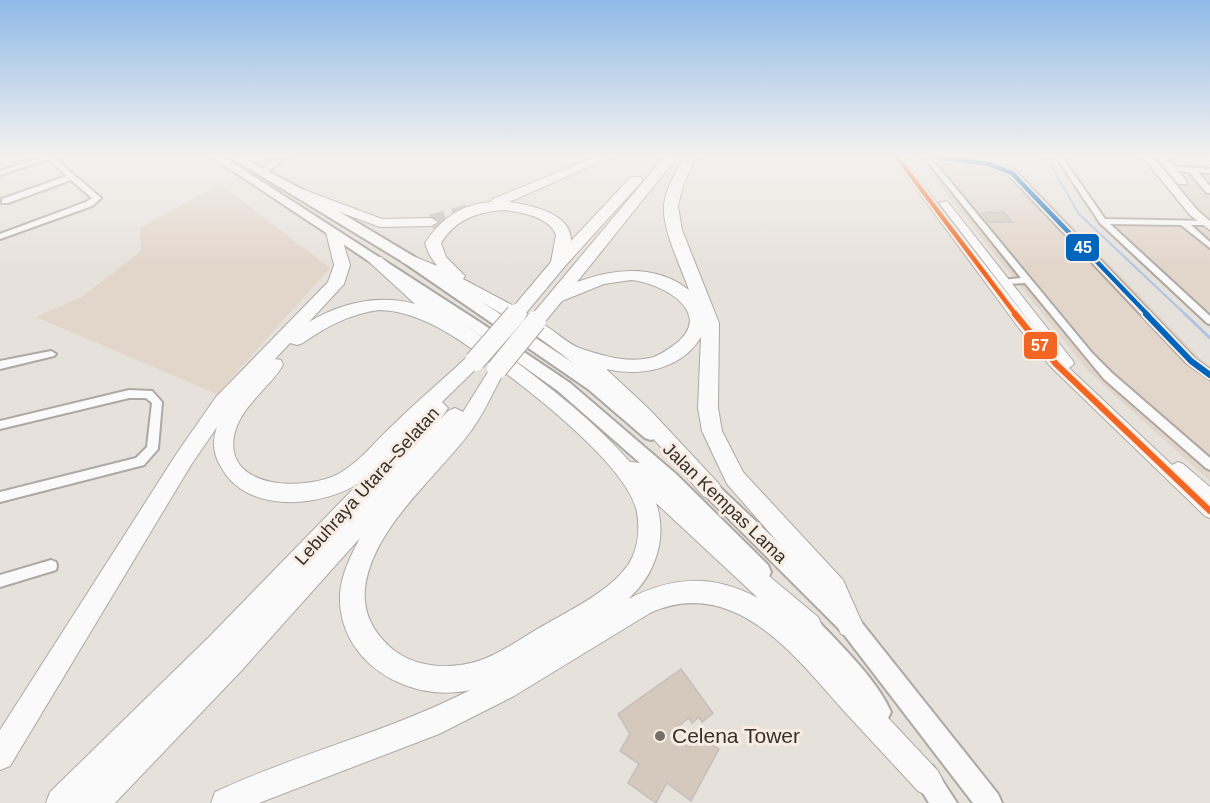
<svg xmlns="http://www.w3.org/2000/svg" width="1210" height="803" font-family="Helvetica,sans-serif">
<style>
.built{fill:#e2d5ca}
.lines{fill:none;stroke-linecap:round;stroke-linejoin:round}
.stream-far1{stroke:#adc4e5;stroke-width:2}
.stream{stroke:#adc4e5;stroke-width:3}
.building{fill:#d5c9be;stroke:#c4bfbb;stroke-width:1.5}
.motorway-tunnel{stroke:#c3beb8;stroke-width:15;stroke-dasharray:15 8;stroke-linecap:butt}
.minor-casing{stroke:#ada8a3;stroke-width:4}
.tertiary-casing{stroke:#ada8a3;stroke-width:2}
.secondary-casing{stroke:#ada8a3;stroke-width:3}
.primary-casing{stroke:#ada8a3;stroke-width:4}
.motorway-casing{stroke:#ada8a3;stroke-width:2}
.minor{fill:#fbfafa;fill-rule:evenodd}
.tertiary{fill:#fbfafa;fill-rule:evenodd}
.secondary{fill:#fbfafa;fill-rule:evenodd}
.primary{fill:#fbfafa;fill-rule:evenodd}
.motorway{fill:#fbfafa;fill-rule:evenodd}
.motorway-bridge-far1-casing{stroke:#ada8a3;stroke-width:17;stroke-linecap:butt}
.motorway-bridge-casing{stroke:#ada8a3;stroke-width:22;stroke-linecap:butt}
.motorway-bridge-far1{stroke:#fbfafa;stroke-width:15}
.motorway-bridge{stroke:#fbfafa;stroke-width:20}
.bus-1-far1-casing{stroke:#f9ede3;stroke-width:8}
.bus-1-casing{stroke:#f9ede3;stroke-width:10}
.bus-2-far1-casing{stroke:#f9ede3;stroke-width:8}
.bus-2-casing{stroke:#f9ede3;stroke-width:10}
.bus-1-far1{stroke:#f26522;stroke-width:4.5}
.bus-1{stroke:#f26522;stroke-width:6}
.bus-2-far1{stroke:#0065bd;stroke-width:4.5}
.bus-2{stroke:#0065bd;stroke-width:6}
.poi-dot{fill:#736f6a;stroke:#f9ede3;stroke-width:2}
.labels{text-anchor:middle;stroke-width:6;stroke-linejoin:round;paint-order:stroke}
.street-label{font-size:18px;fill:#35312d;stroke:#f9ede3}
.near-poi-label{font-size:21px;fill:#35312d;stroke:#f9ede3;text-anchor:start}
.line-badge{stroke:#f9ede3;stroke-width:2}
.badge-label{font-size:16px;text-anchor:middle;font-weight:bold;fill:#fff}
</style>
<rect width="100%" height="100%" fill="#e7e1db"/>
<g class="built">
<path d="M917 157H958L1014 165 1200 358 1210 366V481L1090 373Z"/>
<path d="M1149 163 1210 167V329L1092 219 1195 220Z"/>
<path d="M220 184 330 268 217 394 36 317 82 297 141 251 140 228Z"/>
</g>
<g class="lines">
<path class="stream-far1" d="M1046 157 1079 214 1186 315"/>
<path class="stream" d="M1185 314 1210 338"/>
</g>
<g class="building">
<path d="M1004 212 1012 222H989L982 213Z"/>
<path d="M681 669 713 713 702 722 699 717 692 723 689 718 670 733 690 748 695 740 703 745 705 740 719 749 691 801 667 783 656 803 628 783 639 764 620 751 630 734 618 714Z"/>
</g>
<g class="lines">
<path class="motorway-tunnel" d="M431 222 472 211"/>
<g class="minor-casing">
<g id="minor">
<path d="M42 157H53L101 198 92 206 0 239V234L86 202 92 198 71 180 8 203H2V199L67 176 48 159 0 175V171Z"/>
<path d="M239 157H277L256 162 240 158Z"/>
<path d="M280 157H287L268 171 274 178 267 180 260 170Z"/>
<path d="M924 157H930L1092 353 1112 373 1210 458V470L1206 468 1104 379 1025 283 1002 284V280L1021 278Z"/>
<path d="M933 157C963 157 987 161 1015 171L1195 359 1210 370V379L1187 363 1009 175 988 166 936 159Z"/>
<path d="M1056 157H1062L1105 219 1209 221V225H1191L1210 242V248L1181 225 1110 224 1210 316V324L1207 323 1100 223Z"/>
<path d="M1168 166 1210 169V173L1198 172 1210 186V193H1207L1189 172 1171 170 1167 168Z"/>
<path d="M51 351 56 354 54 356 0 369V361Z"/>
<path d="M129 390 152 391 162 402 158 449 144 465 0 502V492L136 458 147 447 152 403 146 398H129L0 429V421Z"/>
<path d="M51 560 56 562 57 566 56 570 0 587V575Z"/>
</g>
</g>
<g class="tertiary-casing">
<path id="tertiary" d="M893 157H901L1045 342 939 203 947 201 1073 361 1074 364 1069 368 1172 465 1178 462 1183 464 1210 487V518L1205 516 1051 367 1019 328Z"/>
</g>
<g class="secondary-casing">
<g id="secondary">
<path d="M1143 157H1153L1198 211 1210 221V230L1190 215Z"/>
<path d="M1156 157H1166L1186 180V184H1178Z"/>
</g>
</g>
<g class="primary-casing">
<g id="primary">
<path d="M212 157H224L481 323 570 383 676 474 768 565 771 572 768 579 761 581 754 579 664 484 558 391 471 329Z"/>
<path d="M230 157H242L303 190 413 256 600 381 657 428 660 433 657 438 651 440 645 438 588 389 403 262Z"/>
<path d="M703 474 709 477 858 618 998 794 1002 803H973L842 632 697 487 694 482 697 477Z"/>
<path d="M802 609 810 612C835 640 876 677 891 712L887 720 879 724 871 720 848 689 794 626 791 619 794 612Z"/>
<path d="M924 763 933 766 957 803H929L912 775 915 766Z"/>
</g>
</g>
<g class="motorway-casing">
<g id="motorway">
<path d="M595 157H611L509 202C530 205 572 213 571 241L631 177H641L643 180 565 266 526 313 531 316 664 157H677L577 282C615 268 656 264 689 290 681 267 662 229 664 205 666 188 676 172 684 157H696L683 185 678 206 682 230 719 323 718 408 722 431 743 472 843 580 863 625 859 634 850 637 841 634 825 596 727 484 702 431 698 408 701 337C681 370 640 377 606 369L650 410 719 484 722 490 719 496 711 499 703 496C665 451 626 405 579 368 526 324 465 291 402 262L400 259 408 254 437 266 429 254 425 243C441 219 461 204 491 202L493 199ZM504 210C521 212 550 217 556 235L551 262 514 306 463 279 465 276 446 257 441 243C456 219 477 212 504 210ZM631 280C662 283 717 313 674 345 667 350 659 356 650 358 626 363 604 356 582 349 569 345 555 331 543 324L562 301 604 284Z"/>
<path d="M299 188 382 219 431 218 438 222 431 226 380 227 294 195 292 192 294 189Z"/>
<path d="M333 228 340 232 350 265 344 284 309 322C341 303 378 294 415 304L367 260 369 257H381C460 329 558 381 630 462L642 463 728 542 818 617 822 626 818 635 812 637 938 771 943 781 938 791 928 796 918 791C893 764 868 737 843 710 794 655 734 575 650 613L514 696 439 734 259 803H211L215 792C298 753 389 732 470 690 409 704 337 662 340 594 341 575 351 555 360 538L242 670 115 803H46L50 792 209 637 359 483C320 508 246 514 221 467 213 454 212 441 217 427L191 465 10 766 0 770V730L177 453 216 397 328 282 334 265 326 232ZM379 310C421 311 459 339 493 364L463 412 455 408 448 411 441 419 448 408 442 402 484 361 482 356 475 355 468 356C444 379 418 400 394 424 376 440 362 460 340 473 309 491 224 491 234 436 240 406 269 389 283 365L281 360 275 359 290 343 297 345 303 343C327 326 350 314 379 310ZM504 372C540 399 629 469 637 512 640 530 638 550 628 565 609 591 576 607 548 623 529 633 512 646 493 655 459 672 410 671 384 641 370 626 363 609 365 588 373 527 436 478 471 431 484 413 493 392 504 372ZM656 503 758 598C712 574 674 576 628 599 655 576 668 537 656 503Z"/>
</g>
</g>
<use href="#minor" class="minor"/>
<use href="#tertiary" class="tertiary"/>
<use href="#secondary" class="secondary"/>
<use href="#primary" class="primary"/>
<use href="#motorway" class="motorway"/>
<g class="motorway-bridge-far1-casing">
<path id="motorway-bridge-far1" d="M515 315 518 312"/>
</g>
<g class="motorway-bridge-casing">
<g id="motorway-bridge">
<path d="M475 361 516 314"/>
<path d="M497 369 536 321"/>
</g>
</g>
<use href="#motorway-bridge-far1" class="motorway-bridge-far1"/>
<use href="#motorway-bridge" class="motorway-bridge"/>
<g class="bus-1-far1-casing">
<path id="bus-1-far1" d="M897 157 1016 315"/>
</g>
<g class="bus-1-casing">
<path id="bus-1" d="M1015 314 1056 364 1210 511"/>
</g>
<g class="bus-2-far1-casing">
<path id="bus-2-far1" d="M936 157 989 164 1012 173 1148 315"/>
</g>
<g class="bus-2-casing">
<path id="bus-2" d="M1146 314 1191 361 1210 375"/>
</g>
<use href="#bus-1-far1" class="bus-1-far1"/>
<use href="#bus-1" class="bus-1"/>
<use href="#bus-2-far1" class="bus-2-far1"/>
<use href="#bus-2" class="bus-2"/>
</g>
<linearGradient id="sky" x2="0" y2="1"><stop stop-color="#90bae7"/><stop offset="0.58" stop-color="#f4f2ef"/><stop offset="1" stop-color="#f4f2ef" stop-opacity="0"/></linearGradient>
<rect width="1210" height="269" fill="url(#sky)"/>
<circle class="poi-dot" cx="660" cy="736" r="6"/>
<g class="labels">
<g class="street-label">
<text transform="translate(367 486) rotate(-48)" y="6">Lebuhraya Utara–Selatan</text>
<text transform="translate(725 503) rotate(44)" y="6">Jalan Kempas Lama</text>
</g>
<g class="near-poi-label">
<text x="672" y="743">Celena Tower</text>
</g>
</g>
<g class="line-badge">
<rect x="1065" y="233" width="35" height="29" rx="6" fill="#0065bd"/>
<rect x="1023" y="331" width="35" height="29" rx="6" fill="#f26522"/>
</g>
<g class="badge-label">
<text x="1083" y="253">45</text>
<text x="1040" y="351">57</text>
</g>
</svg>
